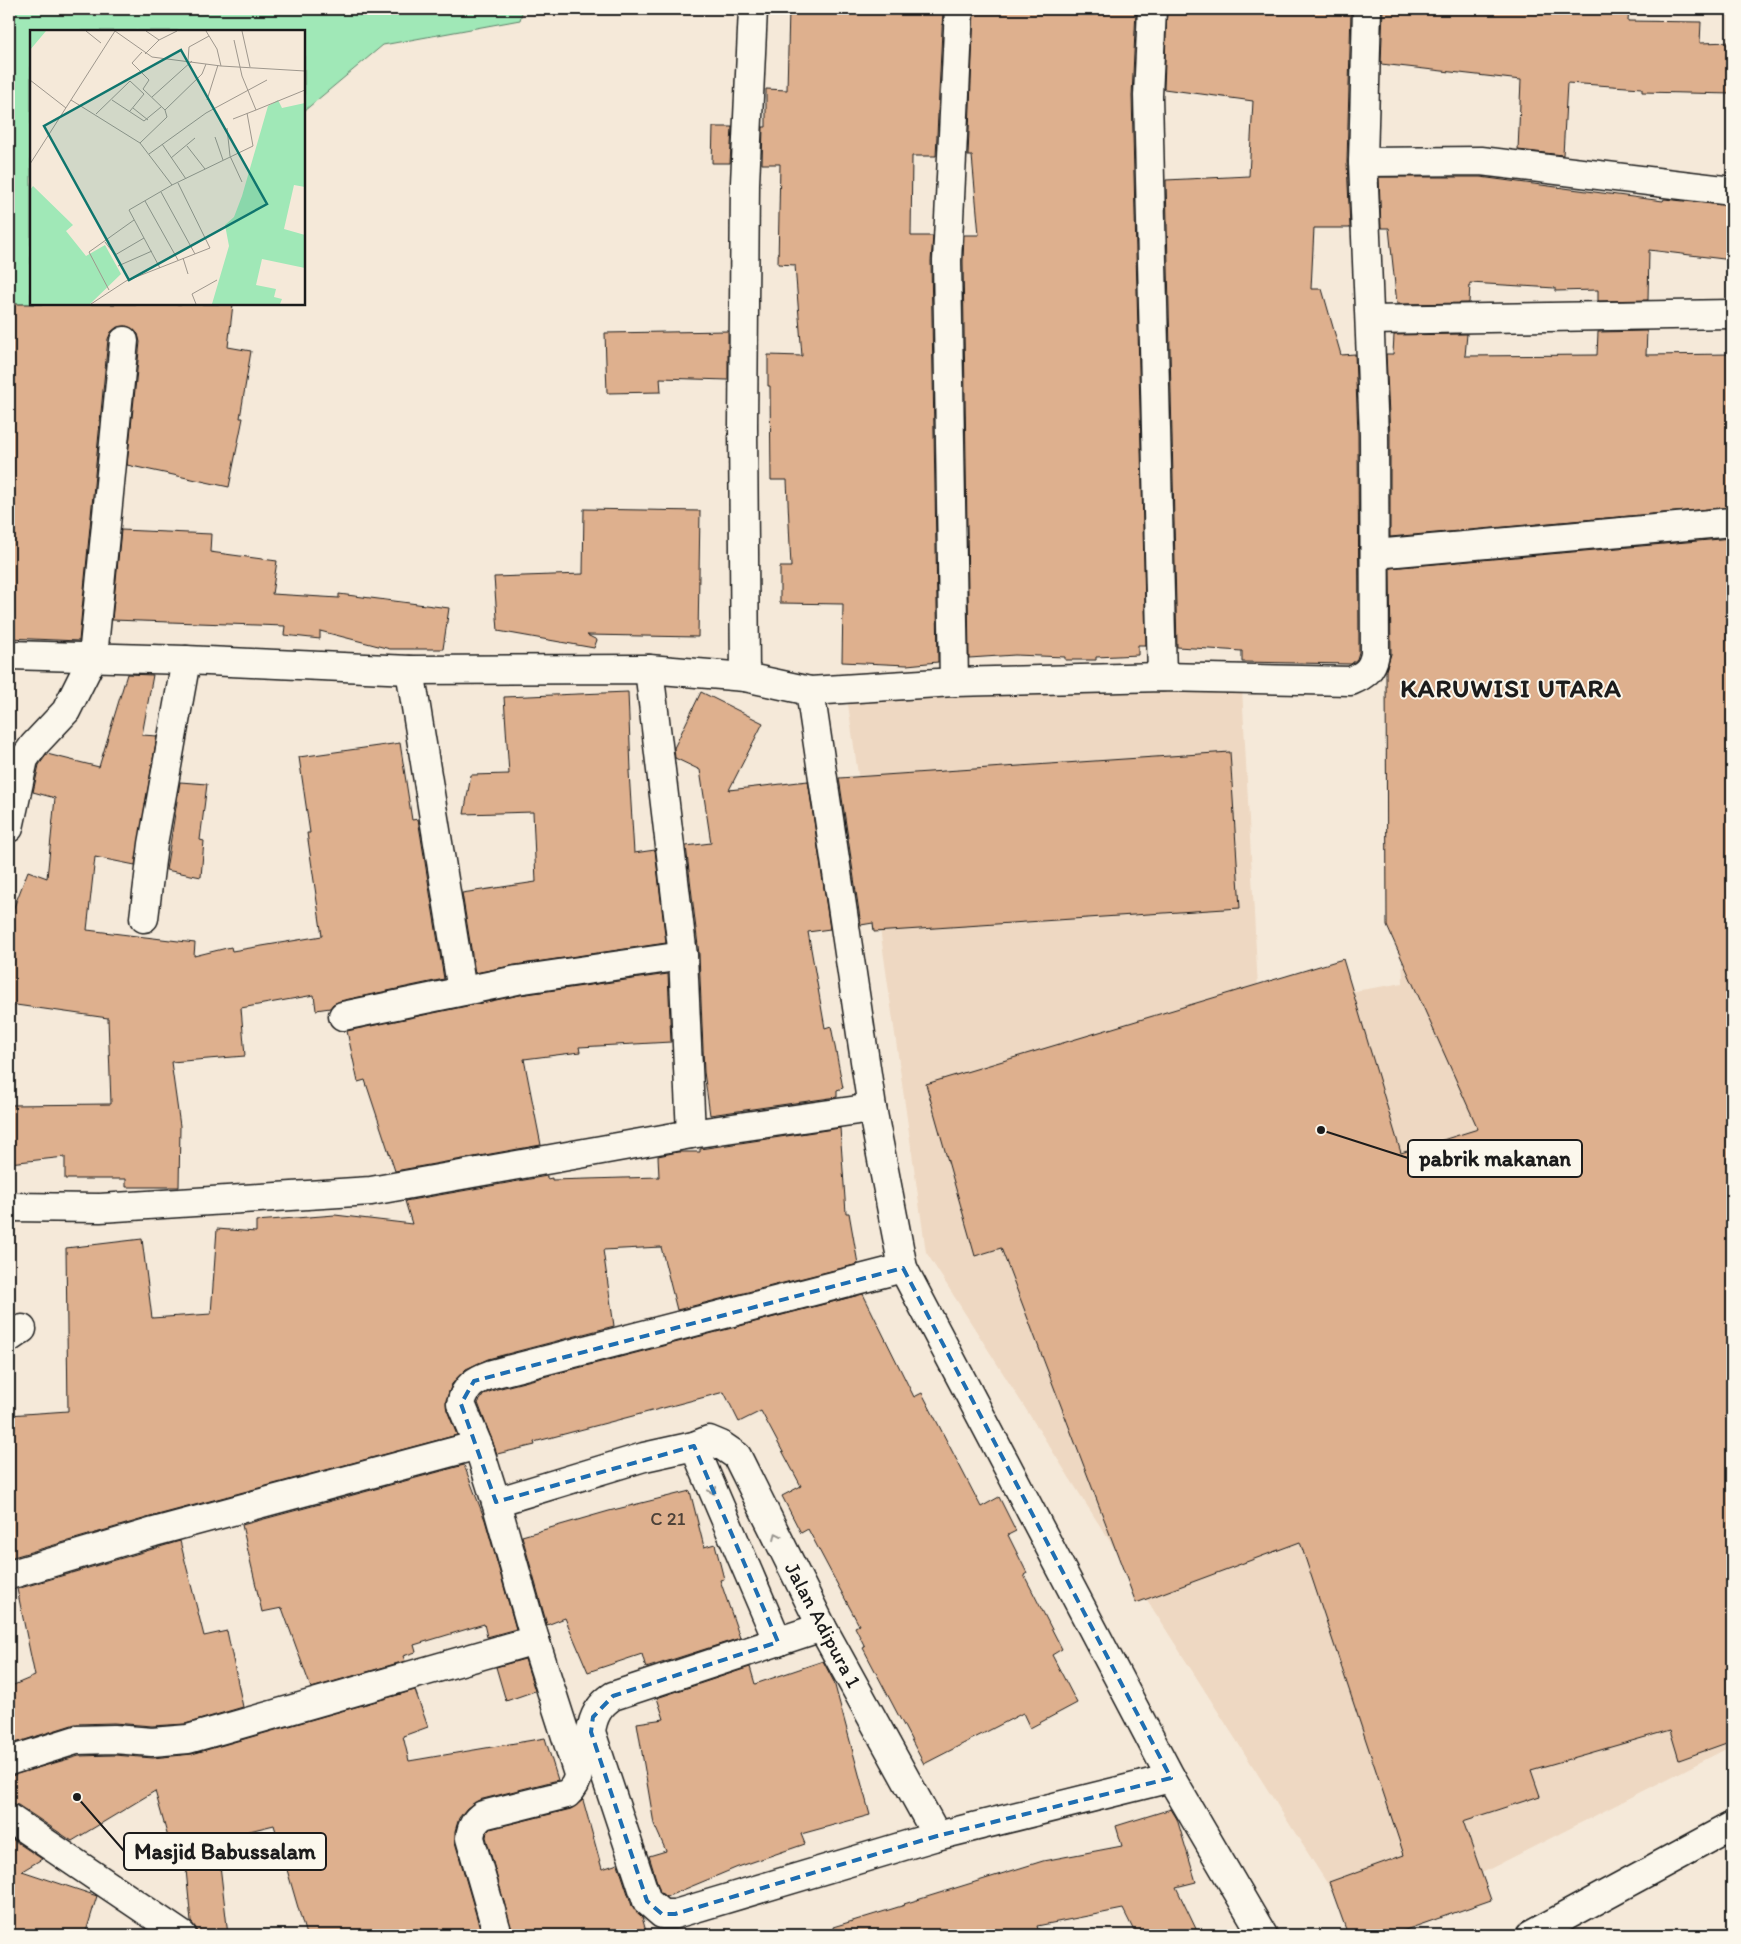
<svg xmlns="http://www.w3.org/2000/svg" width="1741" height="1944" font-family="Itim,sans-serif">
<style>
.built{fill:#eed8c2}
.green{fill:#a0e8b7;stroke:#5e826a}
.building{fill:#deb08e;stroke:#1c1c1c}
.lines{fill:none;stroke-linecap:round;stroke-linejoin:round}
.minor-casing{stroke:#1c1c1c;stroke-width:31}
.minor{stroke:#fbf7ec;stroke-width:28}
.oneway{stroke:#97948e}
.marked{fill:none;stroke:#1f6fb2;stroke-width:4;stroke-dasharray:10 6;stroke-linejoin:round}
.labels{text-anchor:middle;stroke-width:4;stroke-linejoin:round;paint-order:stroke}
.number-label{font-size:19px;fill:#4c4138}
.street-label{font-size:21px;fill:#1c1c1c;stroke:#fbf7ec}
.district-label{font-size:26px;font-weight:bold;letter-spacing:1px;fill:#1c1c1c;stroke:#fbf7ec}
.inset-road{fill:none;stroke:#9e978d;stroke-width:1}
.view{fill:#0f766e;fill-opacity:0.15;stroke:#0f766e;stroke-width:2.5}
.inset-edge{fill:none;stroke:#1c1c1c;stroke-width:2.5}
.leader{fill:none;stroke:#1c1c1c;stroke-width:2}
.callout-dot{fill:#1c1c1c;stroke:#fbf7ec;stroke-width:2}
.callout{fill:#fbf7ec;stroke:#1c1c1c;stroke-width:2}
.callout-label{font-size:22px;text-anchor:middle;font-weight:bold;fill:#1c1c1c}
</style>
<rect width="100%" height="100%" fill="#f5e9d9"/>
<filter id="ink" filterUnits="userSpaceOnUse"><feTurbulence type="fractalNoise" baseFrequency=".02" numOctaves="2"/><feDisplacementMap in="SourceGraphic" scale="10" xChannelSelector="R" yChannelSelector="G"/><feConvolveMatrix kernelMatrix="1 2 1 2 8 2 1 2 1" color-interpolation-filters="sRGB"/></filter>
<g filter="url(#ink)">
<path class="built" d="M1732 523V1746L1360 1935 926 1252 847 697 1242 688 1259 1007 1403 983 1392 548Z"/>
<path class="green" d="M9 9H523L520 20 383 45 304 111V31H31V304H95L9 390Z"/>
<g class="building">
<path d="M789 9H943L936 156H912L911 236H933L931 261 938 662 907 665 842 662 843 604 780 603V567H791L787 480H771L770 386H768V355L802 356 795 265 778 264 780 164H762L763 127H766V89L787 90Z"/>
<path d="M974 9H1136L1132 96 1146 645H1138V655L1096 657V660H1065V657L1015 655 969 658 963 261 964 235H979L972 156H968Z"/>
<path d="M1167 9H1351L1347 162 1350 228H1314L1311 289H1322L1341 355 1355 354 1358 435 1359 652 1357 659 1351 664 1242 662V651L1177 647 1166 180 1249 176 1253 101 1164 89Z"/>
<path d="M1383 9H1629L1628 21 1701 22 1700 43 1732 42V94L1642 92V88L1567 83 1563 155 1518 150 1521 80 1381 64Z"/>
<path d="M713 127H732L730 163H712Z"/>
<path d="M1379 177H1480L1663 201 1664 199 1732 206V260L1649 250 1648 300 1598 301V290L1555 291V288L1470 283 1469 303 1397 304 1389 228H1381Z"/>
<path d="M9 304H233L228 347 251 351 240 418H243L229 487 127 465 140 342 138 334 133 329 126 326 117 327 111 332 108 339 79 641 9 638Z"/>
<path d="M728 331V380L660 378 661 392 607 393 605 333Z"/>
<path d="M1647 331 1646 355 1732 354V507L1390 537V435L1386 354H1393L1394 335 1467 334 1465 356 1597 355 1598 332Z"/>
<path d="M584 509 700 511 698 637 587 635 597 640 594 648 498 631 494 577 583 574Z"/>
<path d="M121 530 211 534 210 552 277 561 272 594 339 598V594L449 608 443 649H390L320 631V639L284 635 285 626 112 620Z"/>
<path d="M1732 538V1741L1679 1760 1670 1730 1531 1770 1540 1796 1463 1821 1491 1900 1391 1935H1348L1329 1882 1404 1855 1300 1542 1136 1603 1001 1248 975 1256 926 1084 1343 959 1401 1153 1478 1129 1387 926 1386 670 1391 654 1390 568Z"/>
<path d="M127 674 153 675 142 735 157 736 135 865 95 857 87 930 195 943 194 956 231 947 232 951 322 936 307 833H310L299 757 400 743 412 820 418 819 444 979 340 1001 333 1004 330 1008 316 1010 314 995 241 1008 245 1056 171 1062 180 1126 179 1187H126V1179H65V1157L9 1163V1105L111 1104 108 1018 9 1004V920L28 871 47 878 55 798 33 792 39 765 47 754 99 767Z"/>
<path d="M628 692 631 771H629L634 853 655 850 666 943 515 965 475 973 462 893 536 882 533 812 464 814 471 775 509 774 504 697Z"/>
<path d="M701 692 763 723 729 790 808 781 830 929 808 932 825 1028 831 1026 843 1088 837 1090V1097L710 1115 704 1072 699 954 686 846 711 843 700 770 675 758 674 748Z"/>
<path d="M1230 752 1240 908 874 932 873 923 861 925 839 778Z"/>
<path d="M180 782 207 784 200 840 204 841 201 877 166 870Z"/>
<path d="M668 974 671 1042 579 1047 580 1052 524 1059 541 1145 395 1171 365 1080 358 1082 347 1031 520 995Z"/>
<path d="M840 1128 846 1213H849L858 1264 677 1310 661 1247 603 1250 614 1326 488 1359 466 1369 452 1384 446 1400 447 1410 457 1435 150 1517 10 1558 9 1550V1415L68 1411 66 1248 142 1239 152 1318 211 1314 217 1229 256 1232V1221L335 1215 412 1224 405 1201 547 1176V1179L552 1178V1180L659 1177 658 1156 678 1152H700V1149Z"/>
<path d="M863 1294 914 1397 922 1393 981 1507 999 1497 1016 1531 1008 1535 1027 1573 1024 1575 1062 1649 1052 1655 1077 1703 1030 1728 1023 1713 924 1764 863 1648 865 1647 855 1627 859 1625 808 1529 801 1533 782 1496 801 1486 761 1411 739 1422 724 1392 534 1442 535 1445 497 1454 478 1403 484 1394 497 1389Z"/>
<path d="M464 1465 485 1520 516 1629 487 1637 484 1624 414 1645 416 1652 403 1656 405 1661 311 1688 282 1608 262 1612 242 1525Z"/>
<path d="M690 1491 704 1547 715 1544 724 1579 720 1580 740 1638 646 1668 642 1654 588 1672 565 1618 547 1625 522 1536 609 1511Z"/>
<path d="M180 1541 204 1636 227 1631 243 1707 185 1724 152 1726 114 1723 75 1724 9 1745V1687L35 1676 17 1589Z"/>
<path d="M525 1659 535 1691 506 1701 496 1667Z"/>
<path d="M823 1661 834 1682 870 1815 801 1834 805 1844 738 1867 666 1897 660 1892 649 1856 666 1851 654 1824 637 1723 664 1719 657 1698 750 1667 755 1684Z"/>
<path d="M415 1690 428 1727 403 1736 409 1761 545 1738 558 1780 479 1800 467 1808 459 1818 455 1831V1842L482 1935H306L274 1825 217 1839 228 1935H197L196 1928 191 1922 183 1838 169 1841 155 1791 72 1841 18 1805 9 1803V1776L79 1756 114 1755 153 1758 192 1754Z"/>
<path d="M583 1800 602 1869 618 1864 632 1906 642 1917 647 1935H513L486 1837 487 1832 490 1829 571 1809Z"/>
<path d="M1171 1809 1177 1819 1196 1882 1176 1887 1199 1935H1136L1123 1909 1037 1926 1040 1935H834L833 1927 905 1905 904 1904 1043 1861 1122 1846 1116 1826Z"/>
<path d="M9 1837 42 1859 22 1871 97 1896 85 1935H9Z"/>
</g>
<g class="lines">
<g class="minor-casing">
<g id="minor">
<path d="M1152 9 1148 96 1162 677"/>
<path d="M1363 162 1481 161 1732 191"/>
<path d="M1370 320 1732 314"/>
<path d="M1375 554 1732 522"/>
<path d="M9 655 186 660 410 670 649 669 745 677 810 691 954 682 1162 677 1351 681C1365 675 1372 670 1375 654L1374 435 1363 162 1367 9"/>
<path d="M649 669 683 956 691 1134"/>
<path d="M410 670 462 991"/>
<path d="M745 677 743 426 745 183 753 9"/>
<path d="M954 682 947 261 959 9"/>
<path d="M810 691 872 1108 903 1268 1171 1778 1263 1935"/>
<path d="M9 828 24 759 34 745 66 711 93 657 124 341"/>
<path d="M144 918 153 844 186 660"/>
<path d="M343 1016 517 980 683 956"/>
<path d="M9 1207 100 1208 371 1191 691 1134 872 1108"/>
<path d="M9 1338 22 1329"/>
<path d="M478 1445 496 1502 535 1640 578 1774C577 1783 574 1788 567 1794L483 1815C474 1821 471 1828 470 1838L498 1935"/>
<path d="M694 1446 778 1642"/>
<path d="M496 1502 644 1457 694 1446 709 1440 721 1445 737 1456 822 1627 937 1836"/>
<path d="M9 1575 154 1532 478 1445 461 1404C465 1386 475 1380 492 1374L903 1268"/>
<path d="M822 1627 613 1696C599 1705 593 1716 591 1732L647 1901 662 1914H675L937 1836 1171 1778"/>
<path d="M9 1761 76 1740 114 1739 152 1742 188 1739 535 1640"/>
<path d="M9 1818 182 1935"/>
<path d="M1531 1935 1732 1826"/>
</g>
</g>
<use href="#minor" class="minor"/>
</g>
<defs><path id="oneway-chevron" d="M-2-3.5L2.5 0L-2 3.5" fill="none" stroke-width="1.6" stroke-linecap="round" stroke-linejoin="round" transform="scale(1.25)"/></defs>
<g class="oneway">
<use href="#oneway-chevron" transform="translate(713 1491) rotate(67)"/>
<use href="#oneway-chevron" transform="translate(777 1536) rotate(-116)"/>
</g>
</g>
<path class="marked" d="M903 1268 1171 1778 937 1836 675 1914H662L647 1901 591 1732 593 1717 613 1696 778 1642 694 1446 496 1502 461 1404 474 1381Z"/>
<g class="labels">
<g class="number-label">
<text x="668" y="1525">C 21</text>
</g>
<g class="street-label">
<text transform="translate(823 1625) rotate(62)" y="7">Jalan Adipura 1</text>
</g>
<g class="district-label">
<text x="1511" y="697">KARUWISI UTARA</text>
</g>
</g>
<g transform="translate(30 30)">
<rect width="275" height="275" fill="#f5e9d9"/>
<path d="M0 1H16L0 20ZM248 70 252 78 275 73V157L264 155 254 199 275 205V238L232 229 226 255 246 259 244 267 252 269 250 274H182L199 216 195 195 204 187 212 166 238 76ZM3 156 43 195 36 201 56 226 75 215 91 244 60 274H0V160Z" fill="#a0e8b7"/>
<path class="inset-road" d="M56 1 71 13M85 1 122 27 191 36 275 41M116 1 129 10M176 1 187 19 191 36M212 1 220 37M112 22 102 33 119 50 113 59 135 80M115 24 129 10 147 1M158 31 159 17 179 6M0 50 36 78M122 67 162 31M41 70 110 113 142 155M82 70 114 91 131 77M177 70 188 35M103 78 118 90M226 80 275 60M66 84 100 51 114 64 100 81M203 89 226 80 212 46 204 10M197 98 200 126 212 152M185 107 193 130M110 113 137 87 135 80 172 44 176 34M132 114 156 149M157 116 175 139M119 124 176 83 237 50M141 128 165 108M0 134 85 1M131 162 165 224M115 171 148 230M75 212 85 225 114 208M153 228 158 244M88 236 122 221M130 238 99 180 142 155 223 116 217 83M79 260 59 222 104 190M61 274 96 251 180 218 148 153M166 274 162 264 187 250"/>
<path class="view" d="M151 20 237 174 99 250 14 96Z"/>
<rect width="275" height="275" class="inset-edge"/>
</g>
<path class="leader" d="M1321 1130L1408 1158M77 1797L124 1851"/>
<g class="callout-dot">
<circle cx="1321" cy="1130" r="5"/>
<circle cx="77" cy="1797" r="5"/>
</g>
<g class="callout">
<rect x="1408" y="1140" width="174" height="37" rx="5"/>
<rect x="124" y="1833" width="202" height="37" rx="5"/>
</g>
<g class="callout-label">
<text x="1495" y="1166">pabrik makanan</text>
<text x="225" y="1859">Masjid Babussalam</text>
</g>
<rect width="1741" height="1944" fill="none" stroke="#fbf7ec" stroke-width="30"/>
<rect x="15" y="15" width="1711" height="1914" fill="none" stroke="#1c1c1c" stroke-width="2" filter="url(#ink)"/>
</svg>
